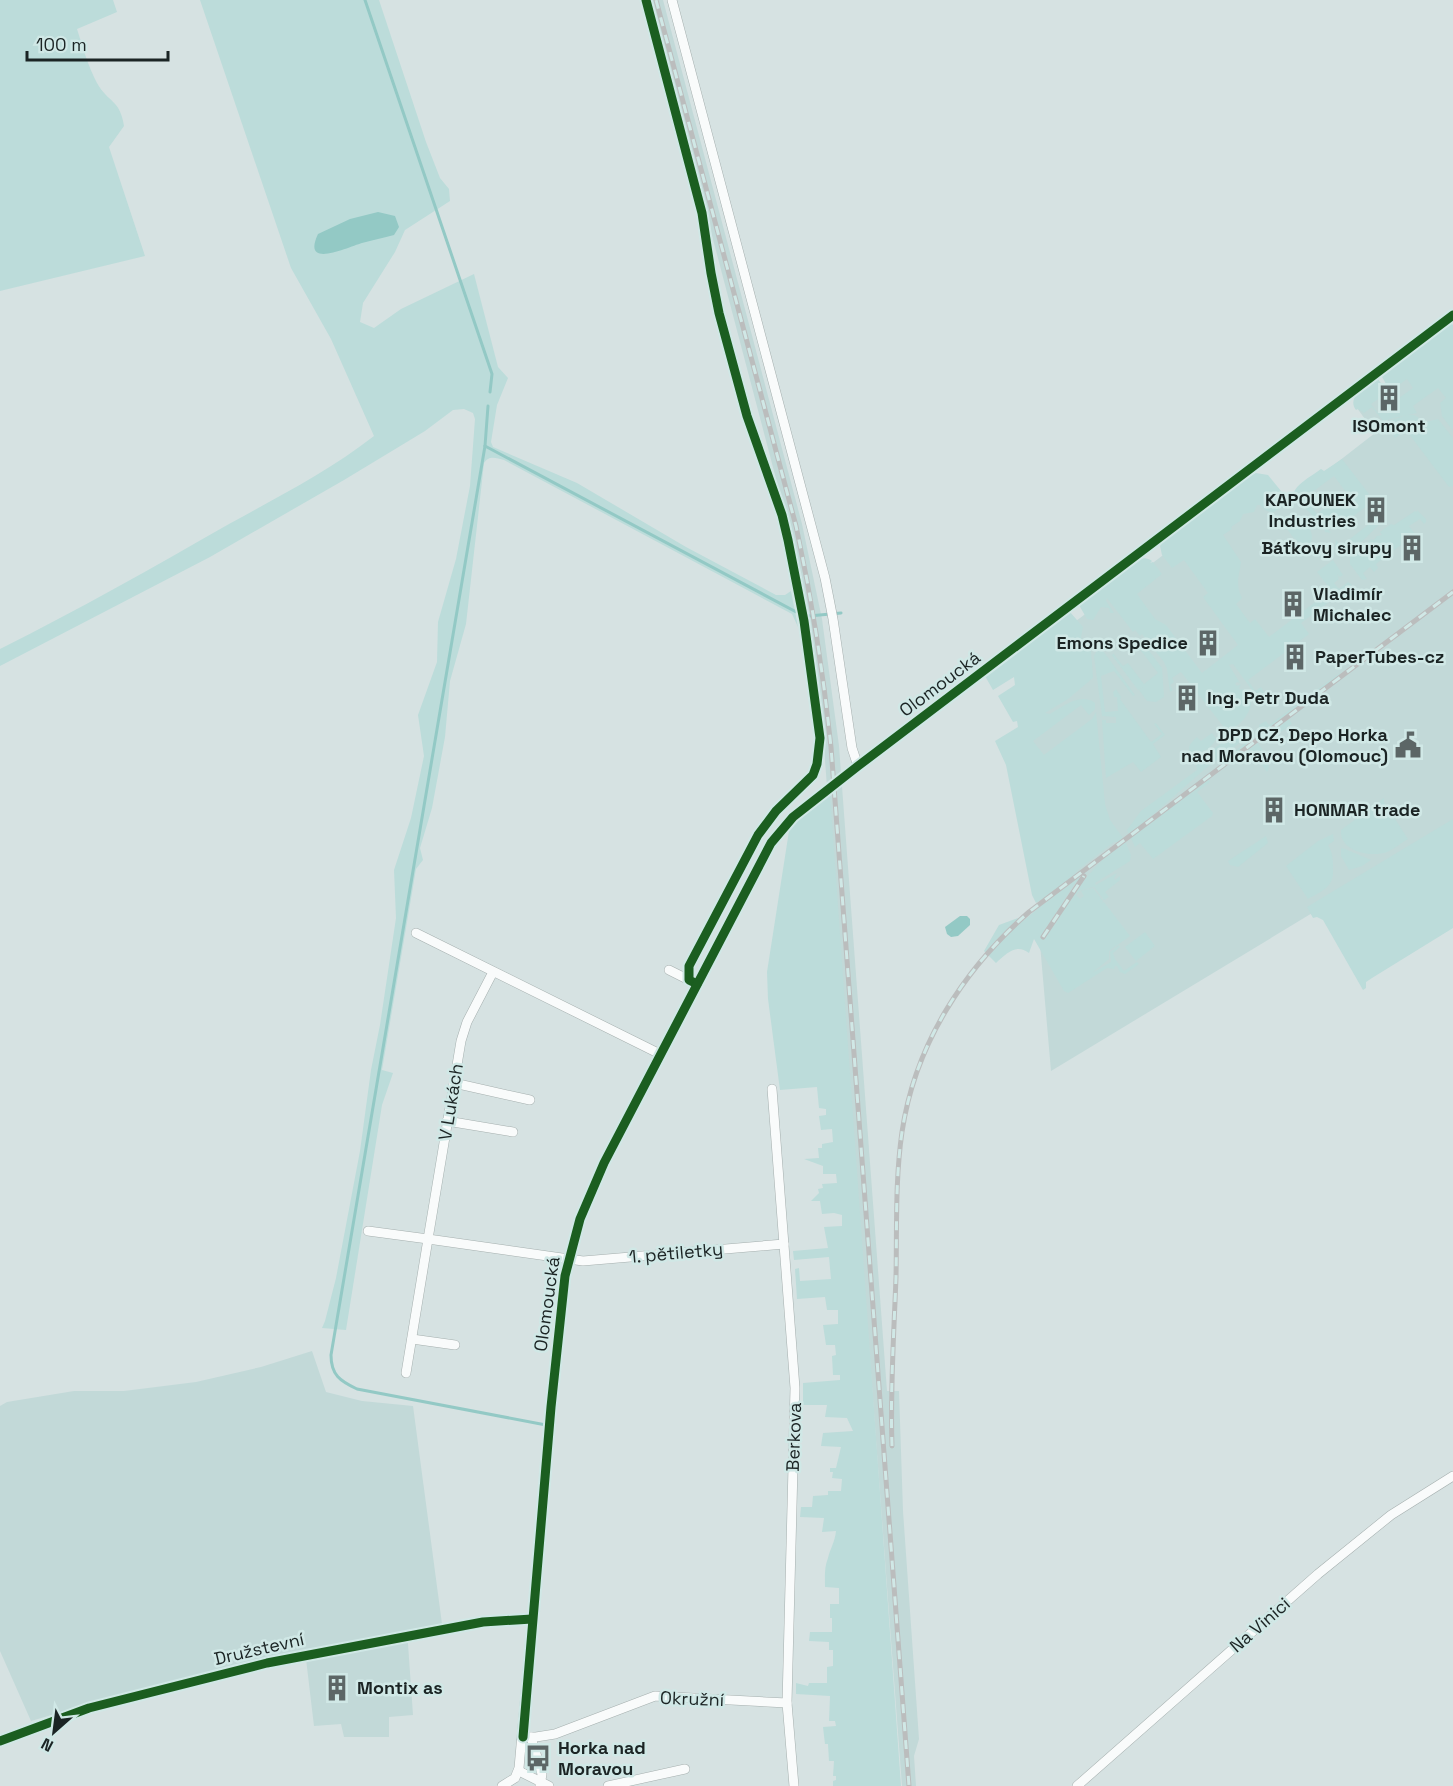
<svg xmlns="http://www.w3.org/2000/svg" width="1453" height="1786" font-family="'Space Grotesk',sans-serif">
<style>
.built{fill:#c2d9d8}
.green{fill:#bcdcda}
.water{fill:#93c9c5}
.lines{fill:none;stroke-linecap:round;stroke-linejoin:round}
.stream{stroke:#93c9c5;stroke-width:3}
.minor-casing{stroke:#a5afae;stroke-width:10}
.minor{stroke:#f9fbfb;stroke-width:9}
.rail-casing{stroke:#bbbdbd;stroke-width:5}
.rail{stroke:#d0e8e6;stroke-width:3;stroke-dasharray:9;stroke-linecap:butt}
.cycleway-casing{stroke:#d0e8e6;stroke-width:13}
.cycleway{stroke:#1b5e20;stroke-width:9}
.labels{text-anchor:middle;stroke-width:5;stroke-linejoin:round;paint-order:stroke}
.poi-label{font-size:18px;font-weight:bold;fill:#1b2424;stroke:#d0e8e6;text-anchor:start}
.street-label{font-size:18px;fill:#1b2424;stroke:#d0e8e6}
</style>
<rect width="100%" height="100%" fill="#d6e2e2"/>
<g class="built">
<path d="M650 0H663L802 524 822 619 839 746 887 1391H899L903 1511 919 1739 914 1756 916 1786H902L824 747 808 622 789 528Z"/>
<path d="M1453 334V828L1051 1071 1038 921 1051 909 1014 668 1257 484 1275 509 1330 468 1375 433 1357 408Z"/>
<path d="M312 1351 326 1392 362 1401 413 1406 442 1624 407 1630 413 1715 389 1717V1737H344L341 1724 314 1726 306 1659 96 1702 31 1721 0 1651V1406L7 1402 74 1391H124L196 1382 261 1367Z"/>
</g>
<g class="green">
<path d="M0 0H113L117 12 77 29C83 48 88 66 97 83 108 103 120 99 124 126L109 147 145 256 0 291Z"/>
<path d="M200 0H379L426 142 440 178 449 189 450 201 405 230 395 252 363 303 360 322 374 328 401 309 474 274 498 367 508 378 497 405 491 442 493 447 577 483 686 547 776 595H785L791 591 798 627 792 614 504 460C496 458 489 455 484 463L466 624 450 681 445 737 432 808 420 848 423 860 416 869 382 1070 393 1073 382 1105 346 1330 322 1328 325 1321 336 1278 360 1151 371 1070 380 1025 396 918 394 870 411 818 424 756 418 715 437 662 438 622 456 559 470 486 475 419 473 413 464 409 453 410 425 431 344 480 210 557 0 666V649C78 610 154 567 229 524 278 497 329 471 374 436L331 339 291 268Z"/>
<path d="M1451 323 1453 325V431L1442 416 1440 403 1446 398 1438 388 1413 406 1417 413 1408 415H1414L1426 422 1438 419 1453 438V486L1449 487 1406 430 1395 438 1386 422 1406 415 1383 421 1372 407 1364 413 1358 409 1356 410C1346 396 1367 386 1377 378L1388 392 1371 404 1378 413 1413 388 1407 379 1390 391 1381 375Z"/>
<path d="M1342 459 1369 494 1366 496 1371 503 1340 526 1336 521 1327 528 1331 533 1325 532 1323 524 1327 520 1325 517 1316 519 1300 503 1305 499 1317 514 1346 492 1334 476 1299 502 1293 497C1293 485 1312 476 1321 469L1324 471Z"/>
<path d="M1256 473 1268 475 1290 502 1272 513 1265 510 1260 505H1257L1254 512 1243 514 1240 521 1231 527 1232 529 1223 535 1241 562C1239 576 1235 584 1242 598L1236 604 1250 623 1255 619 1269 637 1331 590 1317 572 1333 560 1343 575 1340 577 1337 574 1339 579 1334 583 1339 589 1348 582 1352 585 1301 623 1309 634 1248 680 1255 691 1261 687 1265 694 1260 695 1254 693 1233 664 1229 665 1240 683 1237 682 1235 684 1238 686 1241 684 1239 688 1241 690 1243 689 1246 693 1245 698 1248 697 1251 703C1249 718 1236 728 1224 734L1218 731 1223 726 1181 672 1172 678 1174 682 1170 685 1173 690 1170 692 1167 669 1164 662 1142 634 1140 636 1135 630 1133 632 1107 598 1106 601 1114 613H1110L1109 608 1101 607 1093 620 1087 619 1079 605 1137 560C1142 558 1147 557 1152 561L1150 563 1153 562 1162 574 1137 594 1155 619 1166 625 1202 673 1238 645 1203 597 1208 593 1184 560 1172 568 1162 555 1160 546 1165 539 1246 478Z"/>
<path d="M1417 510 1426 519V522L1424 524 1420 519 1409 526 1415 534 1376 564 1378 568 1374 572 1370 567 1363 573 1367 579 1362 580 1350 564V557L1372 539 1373 541 1377 536 1382 535 1380 532 1391 524 1394 525 1415 511 1417 512Z"/>
<path d="M1289 516 1299 517C1307 524 1316 533 1310 544 1299 546 1292 537 1286 527L1293 528 1290 520H1286Z"/>
<path d="M1378 517 1381 523C1369 533 1354 555 1337 552L1335 547 1336 540 1341 546Z"/>
<path d="M1070 612 1083 627 1081 637 1091 651 1093 678 1068 699 1045 713 1050 714C1062 707 1081 692 1095 703V709L1089 715 1081 705 1033 741 1044 755 1092 719 1096 712 1105 804 1110 820 1123 838 1119 842H1114L1070 876 1086 866 1088 869 1074 885 1041 936 1045 938C1068 902 1089 867 1125 841L1131 855 1130 861 1095 883 1096 885 1117 873 1114 878 1115 880 1120 876V880L1105 892 1109 897 1104 900 1094 887 1079 891 1076 895 1080 899 1084 896 1081 891 1093 888 1103 901 1102 903 1104 902 1130 936 1109 951V959L1092 973 1111 962 1110 952 1119 945 1120 947 1113 953 1115 959 1124 971 1137 962 1139 964 1125 974 1120 972 1117 966H1115L1114 969 1107 968 1068 993 1064 991 1034 939 1029 953C1016 943 1006 954 996 963L984 951 999 925 1021 917 1024 920 1045 902 1043 899 1036 903 1032 895 1006 765 995 741 1018 727 1017 721 1013 722 998 696 1015 685 1014 677 993 690 985 676Z"/>
<path d="M1144 644 1162 668 1164 697 1156 702 1147 701 1139 690 1143 687 1138 690 1111 654 1113 655V653L1123 666 1128 663 1144 684 1158 673 1139 648Z"/>
<path d="M1098 648 1104 652 1135 695 1133 696 1114 671 1101 676 1105 712 1118 711 1117 697H1114L1113 692 1116 689 1121 697 1120 699 1151 742 1162 734 1154 724 1156 723 1165 735 1153 744 1161 757 1141 772 1133 762 1106 778 1102 720H1106V723H1116V717L1102 716 1094 656Z"/>
<path d="M1341 672 1332 682 1313 695 1312 703 1289 718 1292 724 1271 739 1264 736 1259 728V725L1266 721 1269 725Z"/>
<path d="M1243 731C1254 736 1275 760 1267 772L1252 751 1242 758 1243 752 1253 742 1233 757 1230 756 1248 740 1246 738 1205 769 1140 826 1142 828 1145 826 1208 778 1210 782 1197 792 1213 813 1212 816 1153 859 1140 843 1135 847 1127 830 1141 811 1197 770 1196 765 1199 760 1235 733Z"/>
<path d="M1212 733 1216 739C1211 749 1200 755 1190 753 1187 745 1192 742 1197 737L1201 741Z"/>
<path d="M830 794 901 1786H833V1781L836 1780V1776H833L834 1761H829L828 1744H825L823 1727 836 1726 835 1721H829L830 1696 796 1694V1683L808 1686 809 1683H827V1667L833 1666V1650H829V1642L809 1641 810 1632H832V1618H830V1604H839V1588L825 1587C825 1577 824 1568 828 1558 830 1549 835 1542 836 1531L822 1532 824 1518 800 1517 801 1507H812L813 1496 828 1495V1491H841L842 1479 832 1478 833 1472H830V1468H836L841 1447 821 1446 823 1433 853 1431 847 1418 825 1417 827 1405H803V1383L840 1380V1375H833L832 1356 836 1355 835 1345H826L823 1325 838 1324V1310H827L825 1297 797 1299 795 1269 799 1268 800 1281 831 1279 829 1257 794 1260 793 1251 828 1248 824 1227 842 1226V1215L834 1213 822 1214 820 1201H811L819 1193 818 1189 823 1188 822 1184 837 1183 836 1174H823V1166L804 1159 819 1158 818 1148H822V1144L833 1142 832 1129 821 1130 819 1116 826 1115V1109L819 1108 817 1087 780 1090 768 999 767 972 789 831 795 822Z"/>
<path d="M1384 798V802L1408 839C1401 843 1394 849 1387 852 1370 858 1339 851 1341 830Z"/>
<path d="M1453 819V928L1372 978 1366 982V988L1363 990 1323 920 1317 917 1313 918 1307 907Z"/>
<path d="M1333 834 1334 841 1328 845C1333 854 1333 860 1333 870 1334 887 1322 891 1308 899L1286 866 1318 841Z"/>
<path d="M1266 836 1268 843 1238 867 1230 865 1228 861Z"/>
<path d="M1341 848 1345 849 1371 860 1362 866 1349 870 1341 856Z"/>
<path d="M1145 932 1155 946 1136 961 1125 947Z"/>
</g>
<g class="water">
<path d="M378 212 395 216 399 227 394 235C384 238 372 240 362 243 348 247 301 270 318 234L350 219Z"/>
<path d="M960 916H967L970 919V925L958 936 951 937 947 934 945 927Z"/>
</g>
<g class="lines">
<g class="stream">
<path d="M365 0 492 374 490 392"/>
<path d="M488 406 485 446 331 1355C331 1375 340 1381 357 1389L546 1425"/>
<path d="M485 446 800 614 809 616 841 613"/>
</g>
<g class="minor-casing">
<g id="minor">
<path d="M672 0 825 578 833 619 852 748 858 766"/>
<path d="M416 933 660 1054"/>
<path d="M669 970 697 984"/>
<path d="M454 1083 530 1100"/>
<path d="M772 1089 795 1388 787 1703 794 1786"/>
<path d="M447 1121 513 1132"/>
<path d="M368 1231 428 1239 461 1041 467 1022 493 972"/>
<path d="M412 1339 455 1345"/>
<path d="M406 1373 428 1239 583 1261 784 1244"/>
<path d="M523 1737H536L555 1734 655 1696 787 1703"/>
<path d="M531 1737 542 1774 540 1786"/>
<path d="M0 1741 89 1708 267 1663 483 1622 532 1619"/>
<path d="M519 1771 549 1786"/>
<path d="M502 1786 515 1778 519 1768 551 1407 565 1276 580 1219 604 1163 771 843 793 817 858 766 1453 315"/>
<path d="M608 1786 685 1769"/>
<path d="M1077 1786 1318 1574 1391 1515 1453 1476"/>
</g>
</g>
<use href="#minor" class="minor"/>
<g class="rail-casing">
<g id="rail">
<path d="M656 0 796 526C812 600 823 671 831 747L909 1786"/>
<path d="M1043 937 1084 876"/>
<path d="M892 1446C890 1390 894 1333 896 1277 897 1229 895 1180 902 1132 915 1044 964 969 1029 912L1453 592"/>
</g>
</g>
<use href="#rail" class="rail"/>
<g class="cycleway-casing">
<g id="cycleway">
<path d="M646 0 702 213 711 273 719 313 747 416 782 515 788 540 804 621 820 738 817 764 813 775 776 811 758 835 689 966V980L697 984"/>
<path d="M523 1737 551 1407 565 1276 580 1219 604 1163 771 843 793 817 858 766 1453 315"/>
<path d="M0 1741 89 1708 267 1663 483 1622 532 1619"/>
</g>
</g>
<use href="#cycleway" class="cycleway"/>
</g>
<defs>
<g id="building-bare" transform="scale(2.07)"><path d="M-4-6H4V6H1V3H-1V6H-4ZM-2.5-4.3h1.7v1.8h-1.7ZM.8-4.3h1.7v1.8H.8ZM-2.5-1h1.7V.8h-1.7ZM.8-1h1.7V.8H.8Z" fill="#5c6666" stroke="#d0e8e6" stroke-width="2.5" paint-order="stroke"/></g>
<g id="civic-bare" transform="scale(2.07)"><path d="M-.6-6.5H3V-4.5H.6V-3L4-1V1h2V6H-6V1h2V-1L-.6-3ZM-1.2 2.5V6h2.4V2.5Z" fill="#5c6666" stroke="#d0e8e6" stroke-width="2.5" paint-order="stroke"/></g>
<g id="bus-bare" transform="scale(2.07)"><path d="M-5-6H5V4H4V6H2V4H-2V6H-4V4H-5ZM-3.5-4V0h7V-4ZM-3.5 1.2v1.5H-2V1.2ZM2 1.2v1.5H3.5V1.2Z" fill="#5c6666" stroke="#d0e8e6" stroke-width="2.5" paint-order="stroke"/></g>
</defs>
<g fill-rule="evenodd">
<use href="#building-bare" x="1389" y="398"/>
<use href="#building-bare" x="1376" y="510"/>
<use href="#building-bare" x="1412" y="548"/>
<use href="#building-bare" x="1293" y="604"/>
<use href="#building-bare" x="1208" y="643"/>
<use href="#building-bare" x="1295" y="657"/>
<use href="#building-bare" x="1187" y="698"/>
<use href="#civic-bare" x="1408" y="745"/>
<use href="#building-bare" x="1274" y="810"/>
<use href="#building-bare" x="337" y="1688"/>
<use href="#bus-bare" x="538" y="1758"/>
</g>
<g class="labels">
<g class="poi-label">
<text x="1389" y="432" text-anchor="middle">ISOmont</text>
<text x="1356" y="506" text-anchor="end">KAPOUNEK<tspan x="1356" dy="21">Industries</tspan></text>
<text x="1392" y="554" text-anchor="end">Báťkovy sirupy</text>
<text x="1313" y="600">Vladimír<tspan x="1313" dy="21">Michalec</tspan></text>
<text x="1188" y="649" text-anchor="end">Emons Spedice</text>
<text x="1315" y="663">PaperTubes-cz</text>
<text x="1207" y="704">Ing. Petr Duda</text>
<text x="1388" y="741" text-anchor="end">DPD CZ, Depo Horka<tspan x="1388" dy="21">nad Moravou (Olomouc)</tspan></text>
<text x="1294" y="816">HONMAR trade</text>
<text x="357" y="1694">Montix as</text>
<text x="558" y="1754">Horka nad<tspan x="558" dy="21">Moravou</tspan></text>
</g>
<g class="street-label">
<text transform="translate(940 684) rotate(-37)" y="6">Olomoucká</text>
<text transform="translate(451 1102) rotate(-81)" y="6">V Lukách</text>
<text transform="translate(676 1253) rotate(-5)" y="6">1. pětiletky</text>
<text transform="translate(547 1304) rotate(-82)" y="6">Olomoucká</text>
<text transform="translate(794 1437) rotate(-88)" y="6">Berkova</text>
<text transform="translate(1260 1625) rotate(-41)" y="6">Na Vinici</text>
<text transform="translate(259 1649) rotate(-13)" y="6">Družstevní</text>
<text transform="translate(692 1699) rotate(2)" y="6">Okružní</text>
</g>
</g>
<g transform="translate(54 1732) rotate(208)" stroke="#d0e8e6" stroke-width="4.5" paint-order="stroke">
<path d="M0-4.5L10 22L0 15L-10 22Z" fill="#1b2424"/>
<text y="-9" font-size="16" font-weight="bold" text-anchor="middle" fill="#1b2424">N</text>
</g>
<path d="M27 51v9h141v-9" fill="none" stroke="#1b2424" stroke-width="3"/>
<text x="36" y="51" font-size="18" fill="#1b2424" stroke="#d0e8e6" stroke-width="4.5" paint-order="stroke">100 m</text>
</svg>
